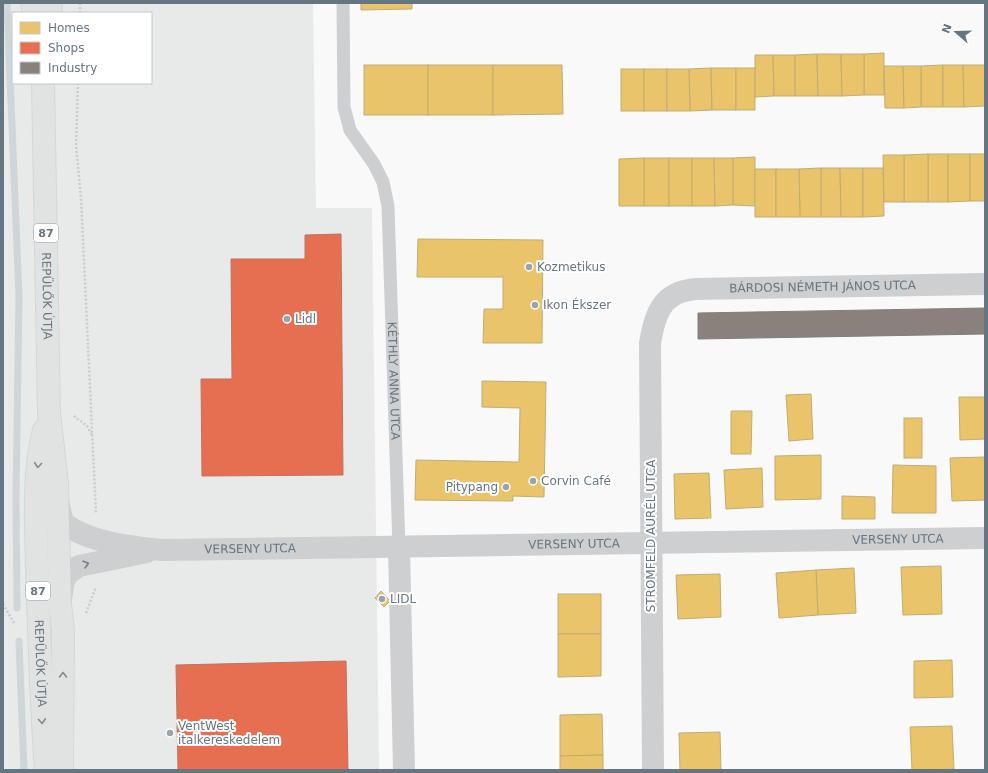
<svg xmlns="http://www.w3.org/2000/svg" width="988" height="773" font-family="'DejaVu Sans',sans-serif">
<style>
.built{fill:#e8e9e9;fill-rule:evenodd}
.homes{fill:#e9c46a;stroke:#c1ad72}
.shops{fill:#e76f51;stroke:#c07160}
.industry{fill:#8a817c;stroke:#7f7e7e}
.lines{fill:none;stroke-linecap:round;stroke-linejoin:round}
.stream{stroke:#ced6d9;stroke-width:7}
.primary-casing{stroke:#d5d6d7;stroke-width:24}
.path{stroke:#cbcccd;stroke-width:2.5;stroke-dasharray:2 2;stroke-linecap:butt}
.service{stroke:#cecfd0;stroke-width:13}
.minor{stroke:#cecfd0;stroke-width:22}
.primary{stroke:#e1e2e2;stroke-width:22}
.oneway{stroke:#7e8c96}
.oneway2{stroke:#707f8b}
.poi-dot{fill:#99a4ac;stroke:#fff;stroke-width:1.5}
.labels{text-anchor:middle;stroke-width:4;stroke-linejoin:round;paint-order:stroke}
.shield{fill:#fff;stroke:#939fa8;stroke-width:1}
.shield-label{font-size:11px;font-weight:bold;fill:#657683}
.poi-label{font-size:12px;fill:#657683;stroke:#fff;text-anchor:start}
.street-label{font-size:12px;fill:#657683;stroke:#fff}
</style>
<rect width="100%" height="100%" fill="#f9f9f9"/>
<path class="built" d="M3 3H313L316 208H372L379 770H3ZM13 13H151V83H13Z"/>
<g class="homes">
<path d="M361 3H412V9L361 10Z"/>
<path d="M884 53V95H864V54Z"/>
<path d="M817 54 818 96H795V55Z"/>
<path d="M817 54H841L842 96H818Z"/>
<path d="M841 54H864V95L842 96Z"/>
<path d="M755 55H773L774 96 755 97Z"/>
<path d="M773 55H795V96H774Z"/>
<rect x="364" y="65" width="64" height="50"/>
<rect x="428" y="65" width="65" height="50"/>
<path d="M493 65H562L563 114 493 115Z"/>
<path d="M943 65V107H921V66Z"/>
<path d="M943 65H963L964 107H943Z"/>
<path d="M963 65H985V106L964 107Z"/>
<path d="M884 66H903L904 108H885Z"/>
<path d="M903 66H921V107L904 108Z"/>
<path d="M711 68 712 110 690 111 689 69Z"/>
<path d="M711 68H736V110H712Z"/>
<rect x="736" y="68" width="19" height="42"/>
<rect x="621" y="69" width="23" height="42"/>
<rect x="644" y="69" width="23" height="42"/>
<path d="M667 69H689L690 111H667Z"/>
<rect x="928" y="154" width="20" height="48"/>
<path d="M928 154V202H904V155Z"/>
<path d="M948 154H970V201L948 202Z"/>
<rect x="970" y="154" width="15" height="47"/>
<path d="M883 155H904V202H884Z"/>
<path d="M755 157V206L733 205V158Z"/>
<rect x="644" y="158" width="25" height="48"/>
<path d="M644 158V206H619V159Z"/>
<rect x="669" y="158" width="23" height="48"/>
<path d="M692 158H714L715 206H692Z"/>
<path d="M714 158H733V205L715 206Z"/>
<path d="M821 168H840L841 217H821Z"/>
<path d="M821 168V217H800L799 169Z"/>
<path d="M840 168H863V217H841Z"/>
<path d="M863 168H883L884 216 863 217Z"/>
<rect x="755" y="169" width="21" height="48"/>
<path d="M776 169H799L800 217H776Z"/>
<path d="M418 239 543 240 542 343H483L484 309H503V277H417Z"/>
<path d="M482 381 546 382 544 497 513 496V501L415 500 416 460 519 462 520 408 482 407Z"/>
<path d="M811 394 813 439 789 441 786 395Z"/>
<path d="M959 397H985V439L960 440Z"/>
<path d="M731 411H752L751 454H731Z"/>
<rect x="904" y="418" width="18" height="40"/>
<path d="M821 455V499L775 500V456Z"/>
<path d="M985 457V500L952 501 950 458Z"/>
<path d="M893 465 936 466V513H892Z"/>
<path d="M762 468 763 507 726 509 724 470Z"/>
<path d="M709 473 711 518 675 519 674 474Z"/>
<path d="M842 496 875 497V519H842Z"/>
<path d="M941 566 942 614 903 615 901 567Z"/>
<path d="M854 568 856 613 818 615 816 570Z"/>
<path d="M816 570 818 615 779 618 776 573Z"/>
<path d="M720 574 721 617 678 619 676 575Z"/>
<path d="M381 591 390 601 384 607 375 598Z"/>
<rect x="558" y="594" width="43" height="40"/>
<path d="M558 634H601V676L558 677Z"/>
<path d="M952 660 953 697 914 698V661Z"/>
<path d="M602 714 603 755 560 756V715Z"/>
<path d="M952 726 954 769 912 770 910 727Z"/>
<path d="M720 732 721 770H680L679 733Z"/>
<path d="M603 755V770H560V756Z"/>
</g>
<g class="shops">
<path d="M341 234 343 475 202 476 201 379H232L231 259H305V235Z"/>
<path d="M346 661 348 770H178L176 665Z"/>
</g>
<path class="industry" d="M985 308V334L698 339V313Z"/>
<g class="lines">
<g class="stream">
<path d="M7 3 19 296 16 496 17 608"/>
<path d="M19 641 24 770"/>
</g>
<g class="primary-casing">
<g id="primary">
<path d="M32 3 34 13"/>
<path d="M50 13 51 3"/>
<path id="s4" d="M43 83 49 413 57 484 60 604 63 631 62 770"/>
<path id="s5" d="M44 430C33 474 36 521 37 566 39 634 41 702 46 770"/>
</g>
</g>
<g class="path">
<path d="M80 13V3"/>
<path d="M78 83 76 145 81 198 96 514"/>
<path d="M74 416 87 426 92 435"/>
<path d="M3 604 14 623"/>
<path d="M86 613 96 587"/>
</g>
<path class="service" id="s1" d="M343 3 344 107 350 130 374 164 383 182 388 206 399 548"/>
<g class="minor">
<path id="s2" d="M58 502 63 522C85 542 133 547 162 550L985 538"/>
<path d="M399 548 404 770"/>
<path d="M61 599 64 580 69 573 79 566 147 552"/>
<path id="s3" d="M653 770 650 343C653 325 658 302 676 294 682 291 689 290 695 289L985 284"/>
</g>
<use href="#primary" class="primary"/>
</g>
<defs><path id="oneway-chevron" d="M-2-3.5L2.5 0L-2 3.5" fill="none" stroke-width="1.6" stroke-linecap="round" stroke-linejoin="round"/></defs>
<g class="oneway">
<use href="#oneway-chevron" transform="translate(38 465) rotate(95)"/>
<use href="#oneway-chevron" transform="translate(63 675) rotate(-90)"/>
<use href="#oneway-chevron" transform="translate(42 721) rotate(86)"/>
</g>
<use class="oneway2" href="#oneway-chevron" transform="translate(86 564) rotate(-16)"/>
<g class="poi-dot">
<circle cx="529" cy="267" r="4"/>
<circle cx="535" cy="305" r="4"/>
<circle cx="287" cy="319" r="4"/>
<circle cx="533" cy="481" r="4"/>
<circle cx="506" cy="487" r="4"/>
<circle cx="382" cy="599" r="4"/>
<circle cx="170" cy="733" r="4"/>
</g>
<g class="labels">
<g class="shield">
<rect x="34" y="224" width="24" height="18" rx="3"/>
<rect x="26" y="582" width="24" height="18" rx="3"/>
</g>
<g class="shield-label">
<text x="46" y="237">87</text>
<text x="38" y="595">87</text>
</g>
<g class="poi-label">
<text x="537" y="271">Kozmetikus</text>
<text x="543" y="309">Ikon Ékszer</text>
<text x="295" y="323">Lidl</text>
<text x="541" y="485">Corvin Café</text>
<text x="498" y="491" text-anchor="end">Pitypang</text>
<text x="390" y="603">LIDL</text>
<text x="178" y="730">VentWest<tspan x="178" dy="14">italkereskedelem</tspan></text>
</g>
<g class="street-label">
<text dy="4" stroke="none"><textPath href="#s3" startOffset="632">BÁRDOSI NÉMETH JÁNOS UTCA</textPath></text>
<text dy="4" stroke="none"><textPath href="#s4" startOffset="213">REPÜLŐK ÚTJA</textPath></text>
<text dy="4" stroke="none"><textPath href="#s1" startOffset="389">KÉTHLY ANNA UTCA</textPath></text>
<text transform="translate(651 536) rotate(-90)" y="4">STROMFELD AURÉL UTCA</text>
<text dy="4" stroke="none"><textPath href="#s2" startOffset="861">VERSENY UTCA</textPath></text>
<text dy="4" stroke="none"><textPath href="#s2" startOffset="537">VERSENY UTCA</textPath></text>
<text dy="4" stroke="none"><textPath href="#s2" startOffset="213">VERSENY UTCA</textPath></text>
<text dy="4" stroke="none"><textPath href="#s5" startOffset="234">REPÜLŐK ÚTJA</textPath></text>
</g>
</g>
<rect width="988" height="773" fill="none" stroke="#657683" stroke-width="8"/>
<rect x="12" y="12" width="140" height="72" fill="#ffffff" stroke="#c1c8cd"/>
<rect x="20" y="22" width="20" height="12" fill="#e9c46a" stroke="#c1c8cd"/>
<text x="48" y="32" font-size="12" fill="#657683">Homes</text>
<rect x="20" y="42" width="20" height="12" fill="#e76f51" stroke="#c1c8cd"/>
<text x="48" y="52" font-size="12" fill="#657683">Shops</text>
<rect x="20" y="62" width="20" height="12" fill="#8a817c" stroke="#c1c8cd"/>
<text x="48" y="72" font-size="12" fill="#657683">Industry</text>
<g transform="translate(956 32) rotate(290)" stroke="#ffffff" stroke-width="3" paint-order="stroke">
<path d="M0-3L7 15L0 10L-7 15Z" fill="#657683"/>
<text y="-6" font-size="11" font-weight="bold" text-anchor="middle" fill="#657683">N</text>
</g>
</svg>
